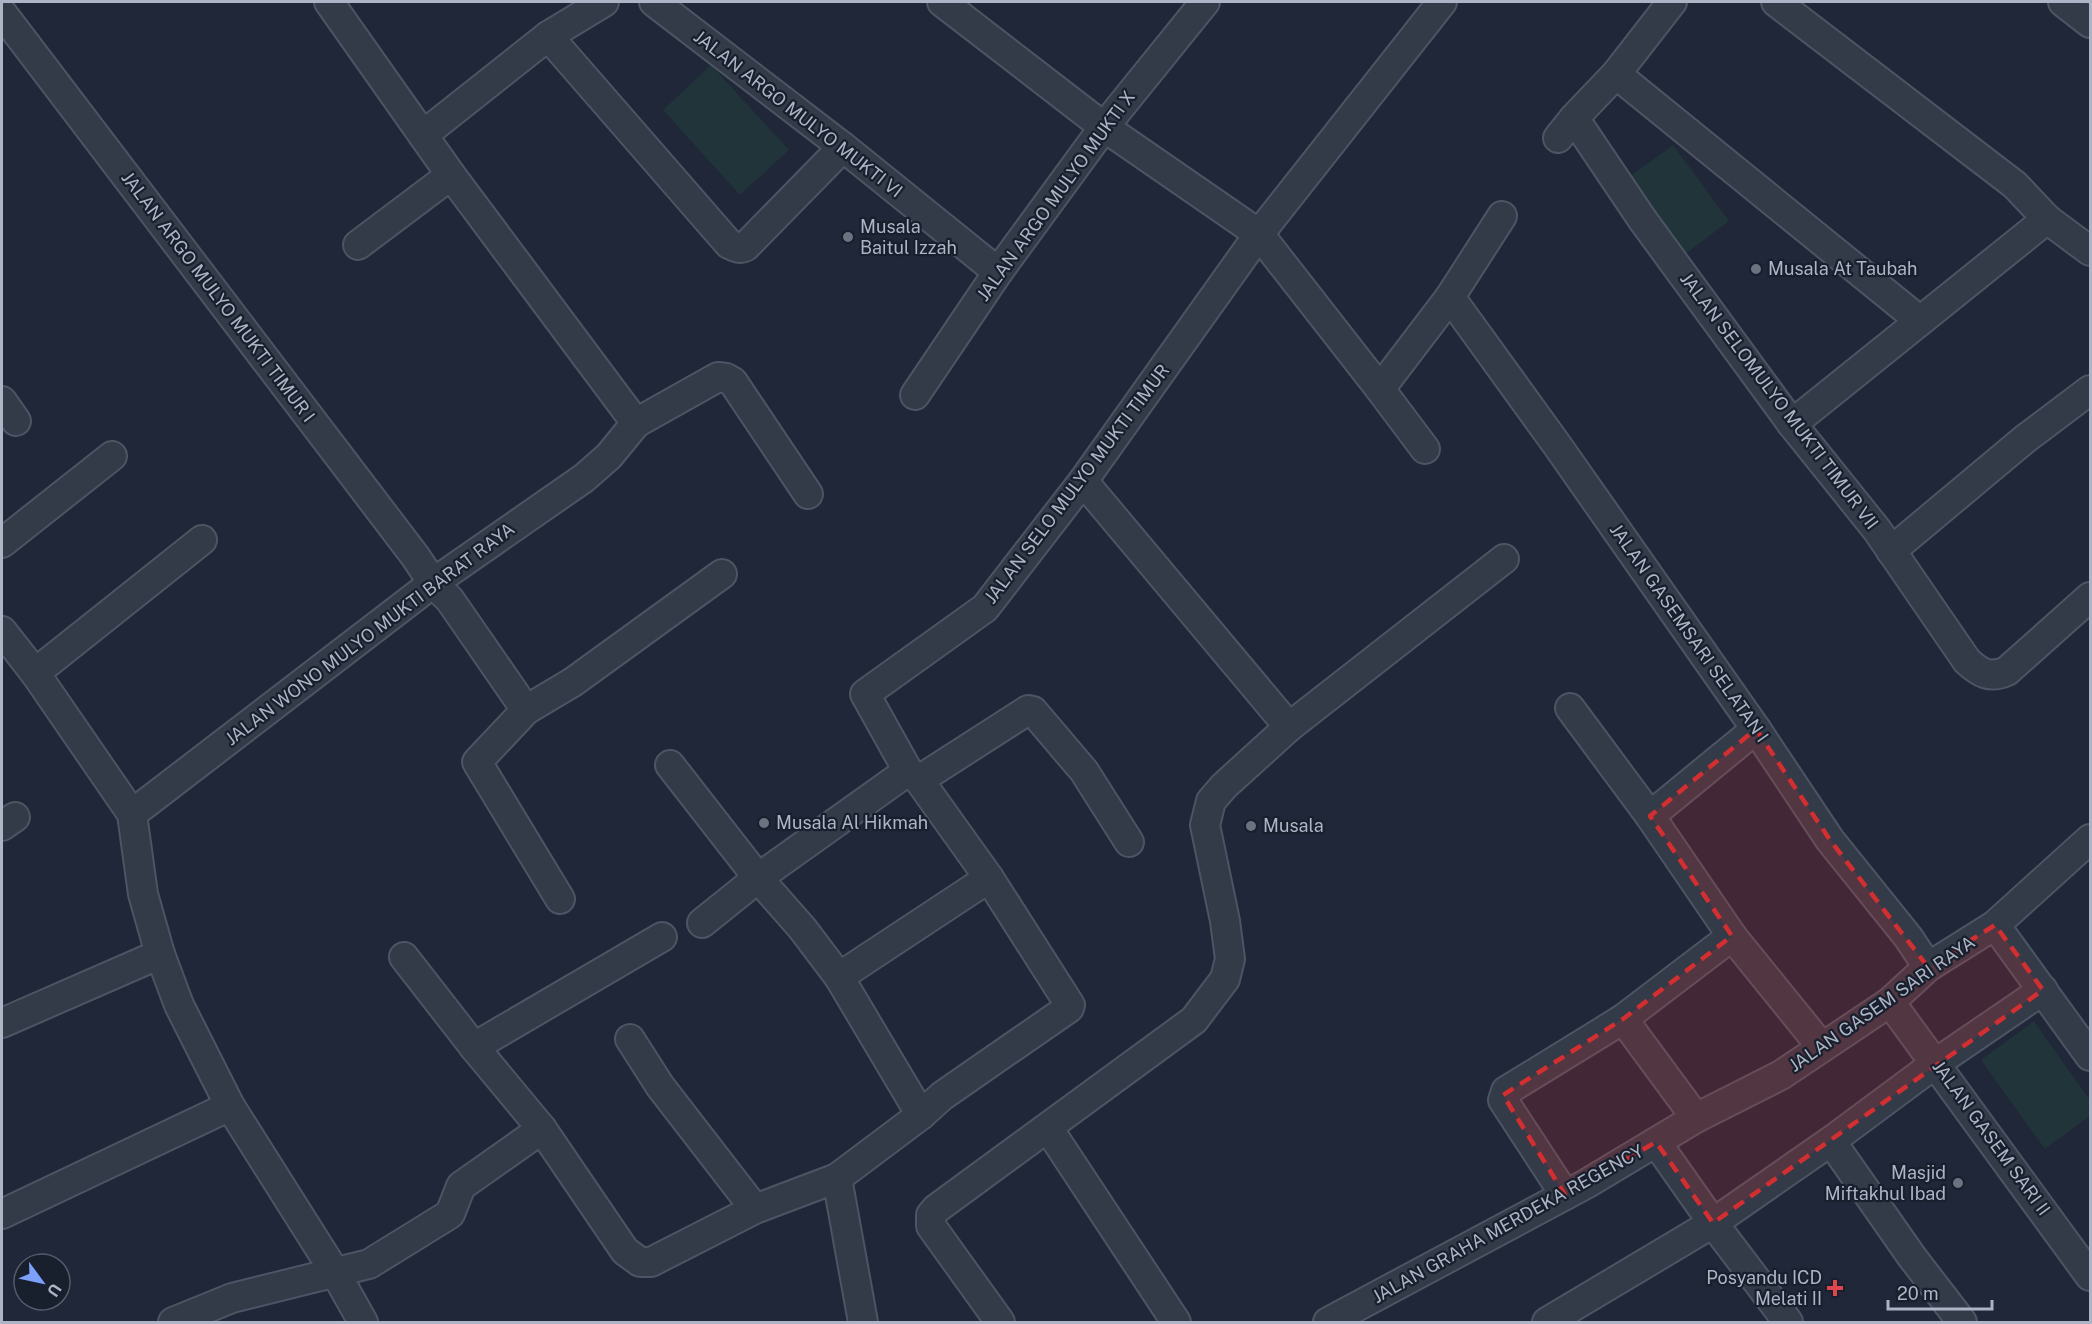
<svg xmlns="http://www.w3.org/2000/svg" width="2092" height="1324" font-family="'Public Sans',sans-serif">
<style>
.green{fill:#213439}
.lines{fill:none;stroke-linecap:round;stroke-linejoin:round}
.minor-casing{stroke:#4d5463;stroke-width:32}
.minor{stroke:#333a48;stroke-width:28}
.marked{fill:#d42f30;fill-opacity:0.2;stroke:#d42f30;stroke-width:4.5;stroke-dasharray:12 8;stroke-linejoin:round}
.worship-dot{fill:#6b7280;stroke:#181f2d;stroke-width:2}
.health-dot{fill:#e0444e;stroke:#181f2d;stroke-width:2}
.labels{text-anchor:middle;stroke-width:4.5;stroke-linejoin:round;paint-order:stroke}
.street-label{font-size:18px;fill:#adb4c5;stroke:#181f2d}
.poi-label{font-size:18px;fill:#adb4c5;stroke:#181f2d;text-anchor:start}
</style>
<rect width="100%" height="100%" fill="#1f2738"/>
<g class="green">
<path d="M711 65 789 150 740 195 663 110Z"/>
<path d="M1673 145 1729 221 1685 254 1628 178Z"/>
<path d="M2034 1021 2090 1100V1116L2045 1149 1981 1060Z"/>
</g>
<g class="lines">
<g class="minor-casing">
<g id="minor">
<path d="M654 2 843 147 998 272"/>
<path d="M942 2 1104 127 1259 234 1380 389 1450 297 1502 216"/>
<path d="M1776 2 2015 185 2047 219 2090 251"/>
<path d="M2063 2 2090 23"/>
<path d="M2 13 415 556 433 583 450 600 526 710 477 762 560 899"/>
<path d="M548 36 729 244C735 247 740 250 746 246L843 147"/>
<path d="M1616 74 1919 320"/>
<path d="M1574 118 1642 219 1792 424 1877 530 1967 661C1980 673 1990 679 2007 671L2090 597"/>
<path d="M423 135 548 36 604 2"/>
<path d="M1558 138 1574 118 1616 74 1672 2"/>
<path d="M358 245 451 175"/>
<path d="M1450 297 1557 445 1756 729 1830 840 1908 937 1928 967"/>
<path d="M1380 389 1425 449"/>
<path d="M915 395 998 272 1104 127 1205 2"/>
<path d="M2 401 16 421"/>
<path d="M636 423 718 377 726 378 733 382 808 494"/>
<path d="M1792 424 2047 219"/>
<path d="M1083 481 1289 727"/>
<path d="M2 543 112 456"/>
<path d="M1891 551 2025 439 2090 390"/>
<path d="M2 631 35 673 132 814 143 894 160 954 179 1005 230 1106 336 1274 363 1322"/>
<path d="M35 673 202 540"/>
<path d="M1570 708 1650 816 1732 936 1821 1046"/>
<path d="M526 710 573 682 722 574"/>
<path d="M670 765 758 878 802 928 839 977 921 1115"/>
<path d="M919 780 1028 710 1033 711 1084 771 1129 842"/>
<path d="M132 814 433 583 584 478 609 456 636 423 451 175 329 2"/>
<path d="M1650 816 1756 729"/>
<path d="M2 826 15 817"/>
<path d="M702 923 758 878 908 771"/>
<path d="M1995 925 2090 1056"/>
<path d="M404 957 474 1047 542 1129 625 1251 640 1262H651L755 1209 837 1178 863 1322"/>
<path d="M839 977 989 878"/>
<path d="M1890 1002 2090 1276"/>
<path d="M1623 1019 1696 1118"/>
<path d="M2 1023 160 954"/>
<path d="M630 1039 660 1086 755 1209"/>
<path d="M474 1047 662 937"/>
<path d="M1048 1128 1176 1322"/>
<path d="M1831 1141 1912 1257 1962 1322"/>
<path d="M1656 1142 1713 1223 1788 1322"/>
<path d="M837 1178 921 1115 942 1096 1069 1008 1070 1005 989 878 919 780 908 771 865 694 985 608 1083 481 1259 234 1442 2"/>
<path d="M1565 1195 1503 1100 1506 1091 1623 1019 1732 936"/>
<path d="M2 1214 230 1106"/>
<path d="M173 1322 232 1298 369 1264 450 1214 461 1186 542 1129"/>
<path d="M1000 1322 931 1226V1215L936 1209 1194 1020 1225 979 1230 959 1225 921 1205 825 1211 801 1224 786 1289 727 1504 559"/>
<path d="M1328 1322 1586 1184 1696 1118 1781 1075 1890 1002 1928 967 1995 925 2090 839"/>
<path d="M1547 1322 1713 1223 1831 1141 1936 1063 2043 990"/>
</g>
</g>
<use href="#minor" class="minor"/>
</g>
<path class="marked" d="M1756 729 1830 840 1928 967 1995 925 2043 990 1713 1223 1656 1142 1565 1195 1503 1095 1623 1019 1732 936 1650 816Z"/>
<g class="worship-dot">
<circle cx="848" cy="237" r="6"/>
<circle cx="1756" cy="269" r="6"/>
<circle cx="764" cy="823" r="6"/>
<circle cx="1251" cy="826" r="6"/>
<circle cx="1958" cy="1183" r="6"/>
</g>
<path class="health-dot" d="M1832 1279h6v6h6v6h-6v6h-6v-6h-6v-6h6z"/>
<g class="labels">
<g class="street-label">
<text transform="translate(798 114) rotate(38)" y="6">JALAN ARGO MULYO MUKTI VI</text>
<text transform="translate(1056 196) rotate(-54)" y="6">JALAN ARGO MULYO MUKTI X</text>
<text transform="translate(218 297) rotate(53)" y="6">JALAN ARGO MULYO MUKTI TIMUR I</text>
<text transform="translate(1779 401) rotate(53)" y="6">JALAN SELOMULYO MUKTI TIMUR VII</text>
<text transform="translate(1077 484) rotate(-53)" y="6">JALAN SELO MULYO MUKTI TIMUR</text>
<text transform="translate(1689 633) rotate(55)" y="6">JALAN GASEMSARI SELATAN I</text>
<text transform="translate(370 634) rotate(-37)" y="6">JALAN WONO MULYO MUKTI BARAT RAYA</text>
<text transform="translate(1882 1004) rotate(-35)" y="6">JALAN GASEM SARI RAYA</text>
<text transform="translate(1991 1138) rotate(54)" y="6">JALAN GASEM SARI II</text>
<text transform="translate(1508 1224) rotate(-29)" y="6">JALAN GRAHA MERDEKA REGENCY</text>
</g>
<g class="poi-label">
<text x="860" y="233">Musala<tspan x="860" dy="21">Baitul Izzah</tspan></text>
<text x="1768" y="275">Musala At Taubah</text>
<text x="776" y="829">Musala Al Hikmah</text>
<text x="1263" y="832">Musala</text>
<text x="1946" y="1179" text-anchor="end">Masjid<tspan x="1946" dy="21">Miftakhul Ibad</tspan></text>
<text x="1822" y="1284" text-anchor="end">Posyandu ICD<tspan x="1822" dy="21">Melati II</tspan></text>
</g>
</g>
<rect width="2092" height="1324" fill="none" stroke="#adb4c5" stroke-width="6"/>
<g transform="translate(42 1282) rotate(123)"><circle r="28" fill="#181f2d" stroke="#545b6a" stroke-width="1.5"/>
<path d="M0-4.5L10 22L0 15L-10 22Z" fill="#7ca0fc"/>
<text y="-9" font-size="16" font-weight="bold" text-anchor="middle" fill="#adb4c5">U</text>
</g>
<path d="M1888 1300v9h104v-9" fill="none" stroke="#adb4c5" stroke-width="3"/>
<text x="1897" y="1300" font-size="18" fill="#adb4c5" stroke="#181f2d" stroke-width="4.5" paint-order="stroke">20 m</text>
</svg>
